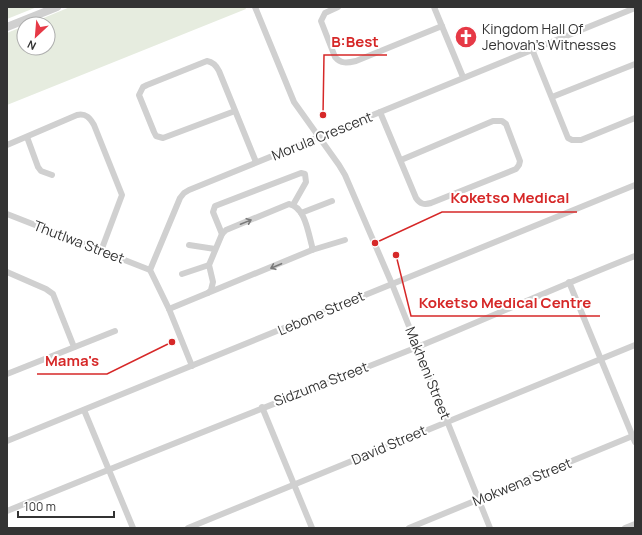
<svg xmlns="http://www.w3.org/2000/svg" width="642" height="535" font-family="Manrope,sans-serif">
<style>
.green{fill:#e6ecdf}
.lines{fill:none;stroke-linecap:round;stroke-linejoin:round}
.minor{stroke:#d0d0d0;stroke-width:6}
.tertiary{stroke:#d0d0d0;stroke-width:8}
.oneway{stroke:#7a7a7a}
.labels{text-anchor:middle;stroke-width:4;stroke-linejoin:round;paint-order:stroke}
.poi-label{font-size:14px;fill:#333;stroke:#fff;text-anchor:start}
.street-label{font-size:14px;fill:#333;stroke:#fff}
.leader{fill:none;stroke:#d62828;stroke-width:1.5}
.callout-dot{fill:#d62828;stroke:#fff;stroke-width:1.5}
.callout-label{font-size:15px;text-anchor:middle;font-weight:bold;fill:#d62828;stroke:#fff;stroke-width:4;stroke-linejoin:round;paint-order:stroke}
</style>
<rect width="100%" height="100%" fill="#fff"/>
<g class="green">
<path d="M7 7H37L7 19Z"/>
<path d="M70 7H245L246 9 7 105V33L24 26V48H48V24H29Z"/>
</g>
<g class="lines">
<g class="minor">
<path d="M255 7 294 102 339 165 345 175 392 284 490 528"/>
<path d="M338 7 325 13 321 21 335 57C341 64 347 63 356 61L442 26"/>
<path d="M434 7 463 77"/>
<path d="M532 49 568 138 572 140H581L635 118"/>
<path d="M552 97 635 64"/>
<path d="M235 111 163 138 156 136 154 132 139 95 143 87 147 85 207 61C213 62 216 65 219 71L256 162"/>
<path d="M380 112 416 198C420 204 424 205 431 203L516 169 519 165 520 161 506 124 502 121H493L401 160"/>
<path d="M27 137 38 167 41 171 52 175"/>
<path d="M7 145 77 115C86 113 90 118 94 125L122 195 101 251"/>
<path d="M301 213 332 201"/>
<path d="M7 214 150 270"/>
<path d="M222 234 213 212 215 206 301 173 305 174 306 182 293 205"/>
<path d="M189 245 215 249"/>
<path d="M7 272 46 289 53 294 74 347"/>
<path d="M182 274 209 265"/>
<path d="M569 282 635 442"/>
<path d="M208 293 211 290 213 282 209 265 222 234 226 230 289 204C305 207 308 232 312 246V250"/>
<path d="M169 309 312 250 345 240"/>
<path d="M192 366 169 309 150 270 180 198 184 193 189 190 635 8"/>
<path d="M7 374 115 331"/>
<path d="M262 407 312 528"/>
<path d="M84 410 133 528"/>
<path d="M7 441 635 185"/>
<path d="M7 511C143 455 279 402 415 348 489 318 561 285 635 256"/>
<path d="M188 528 635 345"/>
<path d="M409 528 635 435"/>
<path d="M625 528 635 524"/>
</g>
<path class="tertiary" d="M7 27 57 7"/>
</g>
<defs><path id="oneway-shaft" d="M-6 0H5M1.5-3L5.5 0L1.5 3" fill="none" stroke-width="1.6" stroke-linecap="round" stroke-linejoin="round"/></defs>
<g class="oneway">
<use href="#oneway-shaft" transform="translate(246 222) rotate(-22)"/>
<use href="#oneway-shaft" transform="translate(276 266) rotate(157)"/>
</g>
<defs>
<g id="church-disc" transform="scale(1.15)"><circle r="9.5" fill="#e63946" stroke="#fff"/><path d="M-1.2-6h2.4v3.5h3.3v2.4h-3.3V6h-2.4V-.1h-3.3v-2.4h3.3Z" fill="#fff"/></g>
</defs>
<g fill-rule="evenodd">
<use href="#church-disc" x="466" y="37"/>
</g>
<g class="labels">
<g class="poi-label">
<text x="482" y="34">Kingdom Hall Of<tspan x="482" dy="16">Jehovah's Witnesses</tspan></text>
</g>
<g class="street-label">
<text transform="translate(322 136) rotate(-22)" y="5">Morula Crescent</text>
<text transform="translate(79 242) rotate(21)" y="5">Thutlwa Street</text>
<text transform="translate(321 313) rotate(-23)" y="5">Lebone Street</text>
<text transform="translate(428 373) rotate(68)" y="5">Makheni Street</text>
<text transform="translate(321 384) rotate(-21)" y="5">Sidzuma Street</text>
<text transform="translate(389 445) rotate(-23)" y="5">David Street</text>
<text transform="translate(522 482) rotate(-22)" y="5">Mokwena Street</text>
</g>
</g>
<path class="leader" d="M323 115L324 55H387M375 243L442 212H577M396 255L411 316H600M172 342L107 374H37"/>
<g class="callout-dot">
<circle cx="323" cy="115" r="4"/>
<circle cx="375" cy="243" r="4"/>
<circle cx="396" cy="255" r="4"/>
<circle cx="172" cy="342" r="4"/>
</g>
<g class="callout-label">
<text x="355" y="47">B:Best</text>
<text x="510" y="203">Koketso Medical</text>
<text x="505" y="308">Koketso Medical Centre</text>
<text x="72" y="366">Mama's</text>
</g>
<rect width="642" height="535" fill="none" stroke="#333333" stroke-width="16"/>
<g transform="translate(36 36) rotate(206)"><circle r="19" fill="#ffffff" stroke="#adadad"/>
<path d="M0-3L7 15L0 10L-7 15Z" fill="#e63946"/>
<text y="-6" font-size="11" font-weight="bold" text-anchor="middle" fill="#333333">N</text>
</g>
<path d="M18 511v6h96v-6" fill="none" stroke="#333333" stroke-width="2"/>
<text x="24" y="511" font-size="12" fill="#333333" stroke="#ffffff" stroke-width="3" paint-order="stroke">100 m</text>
</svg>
